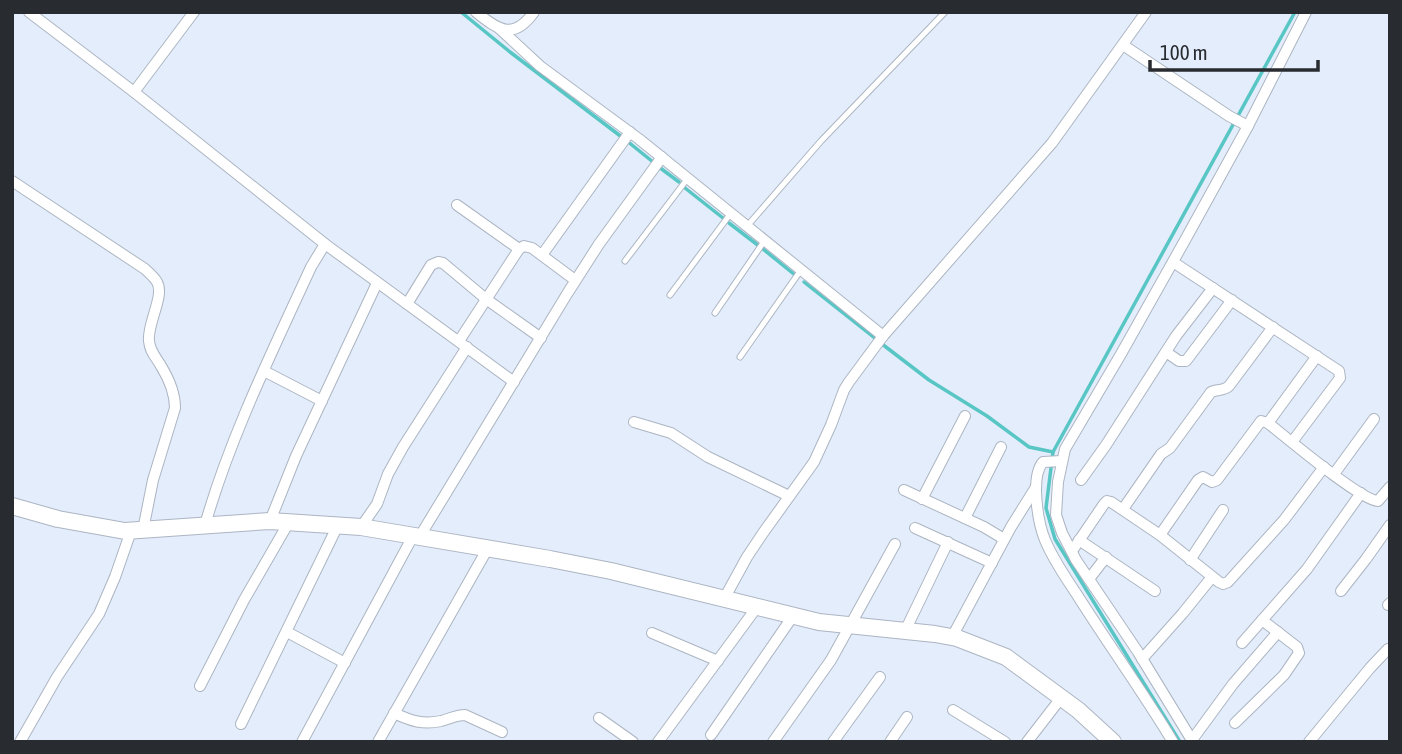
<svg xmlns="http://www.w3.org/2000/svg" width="1402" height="754" font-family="'Asap Condensed',sans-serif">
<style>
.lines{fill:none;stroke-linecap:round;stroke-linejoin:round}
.stream{stroke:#58c6c4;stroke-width:3.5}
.lane-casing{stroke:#acb5c2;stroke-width:7}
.street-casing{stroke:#acb5c2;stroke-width:12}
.secondary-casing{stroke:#acb5c2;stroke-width:18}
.lane{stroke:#fff;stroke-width:5}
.street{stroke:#fff;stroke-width:10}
.secondary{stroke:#fff;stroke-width:16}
</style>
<rect width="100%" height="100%" fill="#e4edfb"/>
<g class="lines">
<g class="stream">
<path d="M461 12 510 52 623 138"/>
<path d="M627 141 653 162"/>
<path d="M659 167 679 182"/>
<path d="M685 188 723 218"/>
<path d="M729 223 759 246"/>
<path d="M763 249 795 275"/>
<path d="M804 282 876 339"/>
<path d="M882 344 929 380 987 416 1029 447 1053 452"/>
<path d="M1180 742 1055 539 1046 508 1053 452 1295 12"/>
</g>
<g class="lane-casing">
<g id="lane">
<path d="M748 225 821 141 945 12"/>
<path d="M625 261 688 178"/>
<path d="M670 295 731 213"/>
<path d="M715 313 765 240"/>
<path d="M740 357 801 270"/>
</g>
</g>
<g class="street-casing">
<g id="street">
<path d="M29 12 134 92 325 244 514 382"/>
<path d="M476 12C499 31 514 40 534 12"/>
<path d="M499 28 540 66 639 139 883 336"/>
<path d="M1123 45 1229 116 1248 126"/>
<path d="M134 92 194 12"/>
<path d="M12 181 145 269C149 273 154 277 157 282 165 296 147 323 149 341 150 352 156 357 161 366 169 379 175 393 175 408L153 480 143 530"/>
<path d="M457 205 519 249"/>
<path d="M542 255 630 132"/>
<path d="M1173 262 1339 371 1340 378 1292 442"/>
<path d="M407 304 431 265 438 262 443 263 486 299 541 338"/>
<path d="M459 341 519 249 524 246 532 248 575 280"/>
<path d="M1166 352 1179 361H1186L1232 300"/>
<path d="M264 371 322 401"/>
<path d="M634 422 671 433 708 457 789 496"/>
<path d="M1268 423 1317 356"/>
<path d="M1062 461 1043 462C1030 477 1038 523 1045 540 1054 562 1069 582 1081 601 1111 648 1144 694 1173 742"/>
<path d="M1334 474 1374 419"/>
<path d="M1081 480 1106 445 1176 336 1213 288"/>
<path d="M904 490 984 527 1004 539"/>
<path d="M922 499 965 416"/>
<path d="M1123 509 1161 454 1170 448 1211 392C1218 389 1224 391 1229 386L1273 327"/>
<path d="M965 518 1001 447"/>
<path d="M270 521 296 456 377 283"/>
<path d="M205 525C230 437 273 350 311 267L325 244"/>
<path d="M361 527 377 504 388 474 403 447 467 347"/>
<path d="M915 528 992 563"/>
<path d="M1160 535 1198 480 1203 477 1212 482 1217 480 1261 421 1268 423C1287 438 1360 500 1378 501L1390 487"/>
<path d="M420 536 567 294 599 244 662 157"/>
<path d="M1079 540 1155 591"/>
<path d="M1072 551 1104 504 1107 501 1111 502 1160 535 1219 582 1223 584 1228 582 1284 520 1324 467"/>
<path d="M1190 560 1223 510"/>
<path d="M1089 579 1106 557"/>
<path d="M1341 591 1366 559 1390 525"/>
<path d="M724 599 747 557 763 533 814 462 831 425 844 390 849 382 883 336 1052 143 1146 12"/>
<path d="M1388 605 1390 603"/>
<path d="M905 631 948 542"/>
<path d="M287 632 345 663"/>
<path d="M652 633 718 661"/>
<path d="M952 637 1011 527 1036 487"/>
<path d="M1242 643 1307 569 1361 493"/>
<path d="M1142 659 1183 613 1212 577"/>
<path d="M200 686 244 600 289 522"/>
<path d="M953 710 1005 742"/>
<path d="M394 713C411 721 423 725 441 721 449 719 456 715 465 715L502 732"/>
<path d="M599 718 633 742"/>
<path d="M1235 723 1284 675 1299 653 1297 647 1262 620"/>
<path d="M241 724 338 525"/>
<path d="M711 735 793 616"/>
<path d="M1192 740 1233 684 1278 632"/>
<path d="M20 742 57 677 99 614 115 577 131 531"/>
<path d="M302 742 413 536"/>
<path d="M378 742 488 548"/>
<path d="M658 742 757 607"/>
<path d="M773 742 831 660 895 544"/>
<path d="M833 742 880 677"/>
<path d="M890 742 907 717"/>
<path d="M1027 742 1061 698"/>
<path d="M1193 742 1138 652 1076 560 1062 533 1056 515 1058 482 1065 449 1121 354 1184 242 1248 126 1306 12"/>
<path d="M1309 742 1370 668 1388 649"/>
</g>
</g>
<g class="secondary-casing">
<path id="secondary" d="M12 506 58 519 125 531 270 521 361 527 550 559 611 571 819 622 935 634 957 638 1006 657 1078 710 1113 742"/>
</g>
<use href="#lane" class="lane"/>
<use href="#street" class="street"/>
<use href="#secondary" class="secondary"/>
</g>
<rect width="1402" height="754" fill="none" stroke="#282b30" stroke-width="28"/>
<path d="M1150 60v10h168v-10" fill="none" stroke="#282b30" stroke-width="3.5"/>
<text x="1160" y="60" font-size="21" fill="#282b30" stroke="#e4edfb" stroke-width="5" paint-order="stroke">100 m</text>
</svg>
